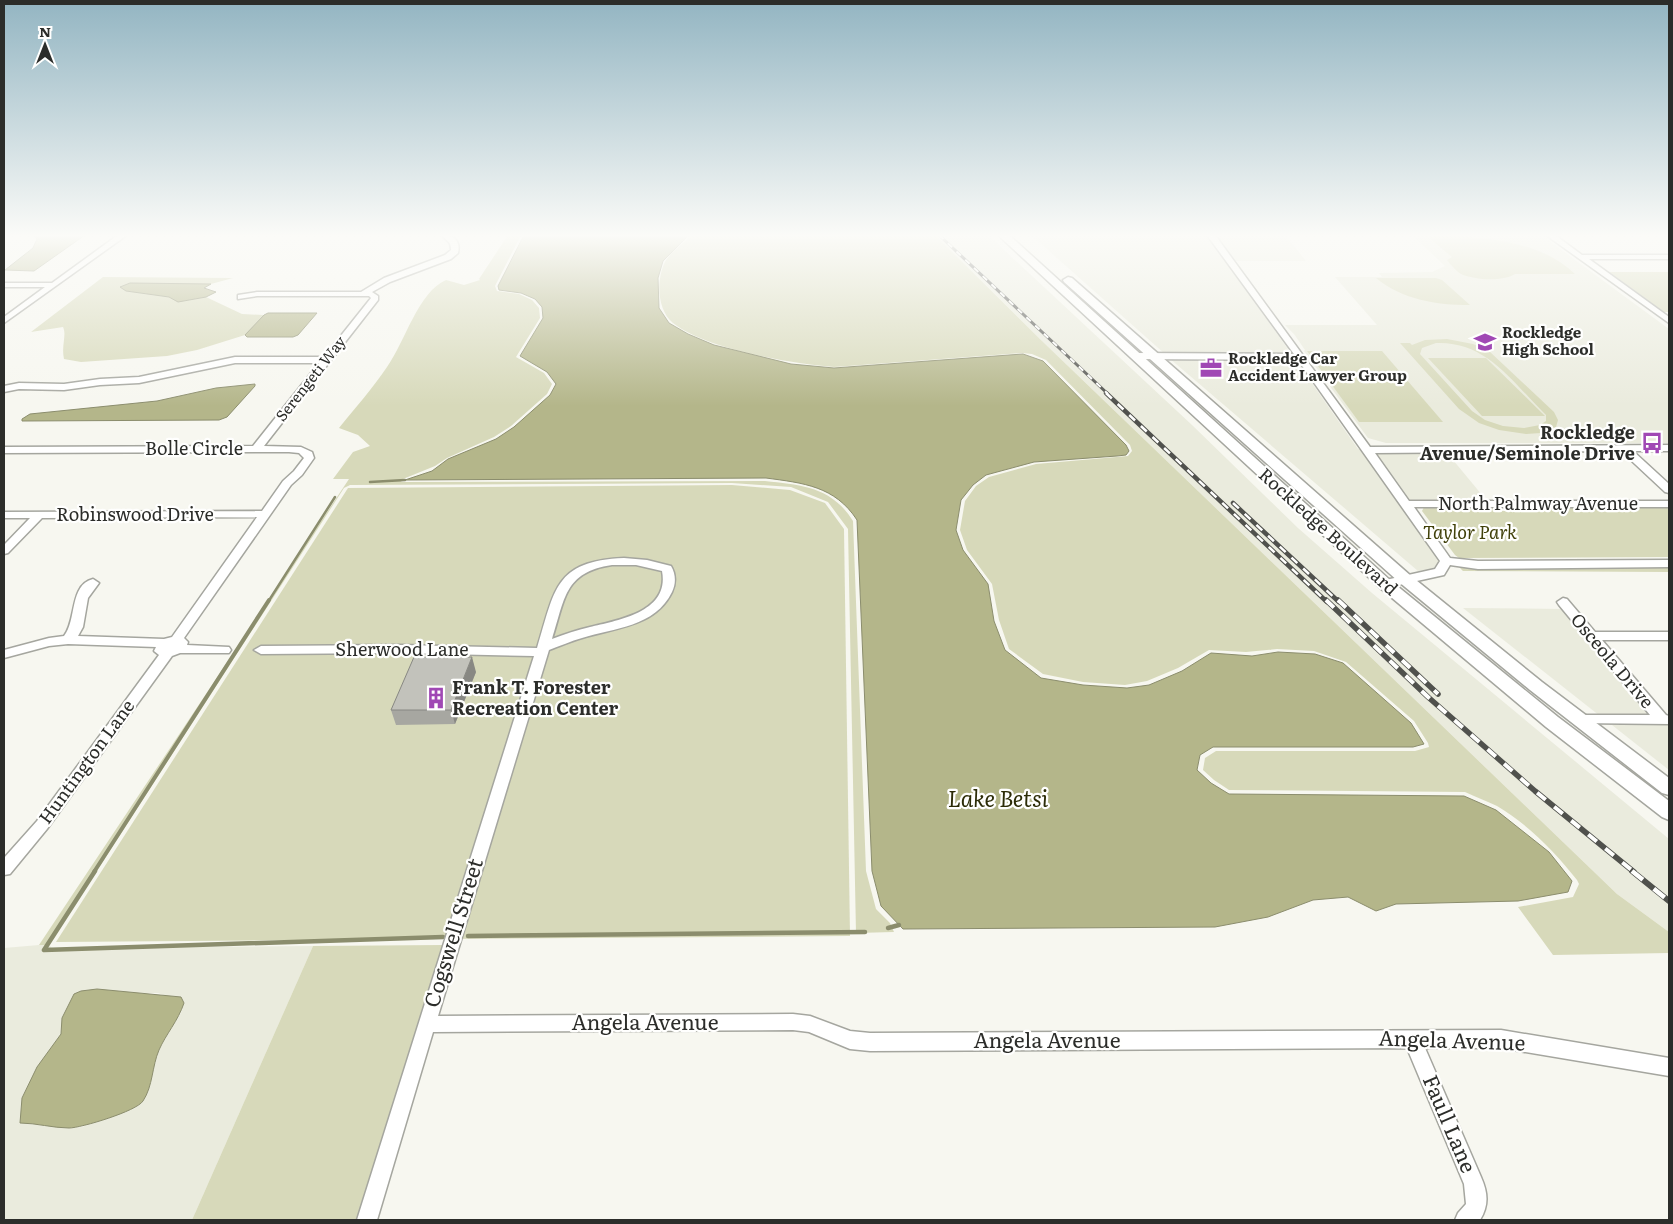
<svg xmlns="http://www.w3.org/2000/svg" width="1673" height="1224" font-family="Literata,serif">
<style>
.built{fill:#eaebdd;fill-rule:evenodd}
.green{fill:#d7d9ba;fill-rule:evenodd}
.water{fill:#b4b68a;stroke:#8b8d6d}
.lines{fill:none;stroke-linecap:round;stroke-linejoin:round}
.stream-far2{stroke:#8b8d6d;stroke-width:2.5}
.stream-far1{stroke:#8b8d6d;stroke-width:4}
.stream{stroke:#8b8d6d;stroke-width:4.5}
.minor-casing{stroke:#a5a69f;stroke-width:3}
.major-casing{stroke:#a5a69f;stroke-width:3}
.minor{fill:#fff;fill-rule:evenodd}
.major{fill:#fff;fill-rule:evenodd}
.rail-far3-casing{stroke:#50514d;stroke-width:3}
.rail-far2-casing{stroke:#50514d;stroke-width:4.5}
.rail-far1-casing{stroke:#50514d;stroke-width:5.5}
.rail-casing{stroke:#50514d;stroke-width:6}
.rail-far3{stroke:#fffffe;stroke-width:2;stroke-dasharray:6;stroke-linecap:butt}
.rail-far2{stroke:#fffffe;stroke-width:2.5;stroke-dasharray:8;stroke-linecap:butt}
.rail-far1{stroke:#fffffe;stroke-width:4;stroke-dasharray:11;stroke-linecap:butt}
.rail{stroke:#fffffe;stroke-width:4.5;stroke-dasharray:14;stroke-linecap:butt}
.wall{fill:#a7a7a1}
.shaded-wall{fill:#888883}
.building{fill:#c2c2bb;stroke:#888883}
.labels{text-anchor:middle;stroke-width:4.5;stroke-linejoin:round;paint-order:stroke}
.far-poi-label{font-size:15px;font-weight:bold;fill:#2c2d2a;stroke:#fffffe;text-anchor:start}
.far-street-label{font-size:15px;fill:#2c2d2a;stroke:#fffffe}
.poi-label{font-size:18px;font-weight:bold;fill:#2c2d2a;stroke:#fffffe;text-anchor:end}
.street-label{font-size:18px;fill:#2c2d2a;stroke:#fffffe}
.park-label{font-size:18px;font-style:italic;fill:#41410a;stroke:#fffffe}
.near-street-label{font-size:21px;fill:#2c2d2a;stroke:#fffffe}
.near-water-label{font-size:22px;font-style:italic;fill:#2c2c07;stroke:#fffffe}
</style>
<rect width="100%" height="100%" fill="#f7f7f0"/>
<g class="built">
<path d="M935 235H988L1192 425 1298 528 1372 593 1669 839V932L1617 894 1041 340Z"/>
<path d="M1031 235H1208L1292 355 1165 354Z"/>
<path d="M1214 235H1285L1306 261H1233Z"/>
<path d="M1412 235H1541L1669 329V443H1386L1368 438 1304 351 1305 350 1294 334 1285 325H1377L1335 277H1382L1379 273 1432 272 1445 266Z"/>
<path d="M1169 358 1295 359 1358 449 1364 450 1440 560 1435 569 1418 571Z"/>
<path d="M1374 452 1448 454 1487 501H1408Z"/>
<path d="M1463 608 1564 609 1652 716H1600Z"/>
<path d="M1612 725H1669V770Z"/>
<path d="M39 945H49L52 948 313 946 192 1220H4V948ZM137 993H158L184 1003 181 1013 159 1049 143 1102 135 1108 82 1127 68 1128 37 1123H20L22 1098 37 1067 61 1034Z"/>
</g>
<g class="green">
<path d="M508 235H521L495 286 497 291 519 294 532 300 539 308 540 318 516 357 544 373 552 384 547 394 511 426 494 437 447 458 435 466 403 479 401 482 765 481C802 485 832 487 853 521L866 871 876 909 890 923 894 932 856 933 848 529 828 502 791 487 732 483 350 485 344 488 49 945H39L349 479H333L353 452 370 446 358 435 339 428C355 408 373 388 387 367 405 342 418 292 446 280L464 285 480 280 479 279Z"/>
<path d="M692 235H935L1041 340 1617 894 1669 932V953L1553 955 1518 907 1573 897 1579 884 1577 880C1555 852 1529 825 1497 806 1487 801 1475 797 1465 792L1229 790 1214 780 1203 770 1205 758 1216 751H1415L1429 747 1428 743 1414 721 1346 662 1314 651 1277 649 1246 652 1209 650 1178 668 1147 681 1125 685 1083 682 1043 674 1009 649 999 620 992 584 967 550 960 530 965 501 976 486 989 477 1036 464 1128 456 1132 451 1130 445 1046 360 1032 354 1022 353 834 367C792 364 706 349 673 323 657 310 656 280 665 262 670 252 684 243 692 235Z"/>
<path d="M1450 236C1493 238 1543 243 1575 274H1515C1502 282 1475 280 1461 274 1456 271 1451 265 1447 260L1452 257 1428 237Z"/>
<path d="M1609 272H1669V312H1664Z"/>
<path d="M103 277 233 278 211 284 126 291 169 297 185 301 206 297 242 314 264 315 245 335 197 350 167 356 81 362 64 359C61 346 67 335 63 327L31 332Z"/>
<path d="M1376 278H1436L1442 280 1470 305C1436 305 1403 300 1376 278Z"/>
<path d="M1447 339 1473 344 1489 351 1554 412 1558 420 1556 427 1541 433 1526 434 1499 430 1479 423 1459 409 1400 343H1410L1412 345 1425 340ZM1436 343C1485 341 1510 379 1542 411L1546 415V421L1540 425 1524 428 1503 426 1485 420 1472 411 1420 354 1422 348Z"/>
<path d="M1307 351H1382L1443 422H1359Z"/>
<path d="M1428 358H1486L1545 416H1482Z"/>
<path d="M732 485 790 490 825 503 844 529 850 936 56 942 348 488Z"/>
<path d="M1669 506V557L1459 558 1455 555 1422 511 1424 507H1498L1502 511H1538L1534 507Z"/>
<path d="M1458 566 1527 568 1669 567V572L1463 571Z"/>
<path d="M443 945 358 1220H192L313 946Z"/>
</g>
<g class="water">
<path d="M34 235H85L34 271 5 270 33 248 37 239Z"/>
<path d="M524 235H689L663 261 658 278 659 308 669 323 688 334 714 345 791 364 834 368 1023 354 1043 361 1126 445 1129 451 1126 455 1117 456 1034 462 986 475 973 485 961 500 956 530 963 550 988 584 994 621 1005 650 1041 678 1083 685 1127 688 1149 685 1182 671 1211 653 1252 656 1278 652 1315 654 1343 663 1411 723 1424 744 1413 747H1213L1200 755 1197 770 1211 783 1229 794 1464 796 1496 810 1549 852 1572 881 1568 892 1518 901 1396 904 1376 911 1348 897 1313 900 1268 917 1215 927 903 929 881 906 872 871 857 520C835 486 803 483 766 478L405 480 432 471 448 459 496 439 514 427 550 395 556 384 547 372 520 356 543 318 542 307 535 299 521 293 499 290 498 286Z"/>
<path d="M130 283 211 284 204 288 216 292 206 297 178 302 169 297 126 291 120 287Z"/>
<path d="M268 313H317L298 335 293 337H247L245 335 264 315Z"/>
<path d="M255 384V386L227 417 219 420 22 421V419L30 414 157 401 216 388Z"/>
<path d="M97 989 181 997 184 1003C178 1021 166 1034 159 1050 152 1066 153 1086 143 1101 137 1111 81 1128 69 1128 53 1128 36 1123 20 1123L22 1098 37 1067 61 1034 62 1018 74 994 81 991Z"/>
</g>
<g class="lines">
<g class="stream-far2">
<path d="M370 482 405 480"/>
<path d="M268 602 335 497"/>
</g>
<path class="stream-far1" d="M94 872 269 600"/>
<g class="stream">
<path d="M95 871 44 950 443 937"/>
<path d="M888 928 899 925"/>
<path d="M468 936 865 932"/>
</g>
<g class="minor-casing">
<g id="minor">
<path d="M118 235H127L4 323V317L45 287H4V283H52Z"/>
<path d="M441 235C453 235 461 240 458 253L451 259 390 282 372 292 378 296V300L264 446 301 447 312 452 314 458 302 475 291 485 184 638 188 642 187 645 229 647 231 650 229 653H180L172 656 47 829 10 874 4 875V858L37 821 159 655 154 651 156 647 68 644 49 646 4 658V650L49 638 64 636C77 620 69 585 93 579L99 583 88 598 83 627 78 636 164 639 172 637 257 517 42 518 8 553 4 554V545L30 518H4V512L262 511 283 481 294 471 304 458 299 453 289 452 4 453V447L253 446 319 363H235L139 383 100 385 64 390 19 389 4 392V386L19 383 64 384 100 379 139 377 235 357H324L371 298 369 296H257L238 299V295L257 292H361L384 278 445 255 451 250C451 241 447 241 441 235Z"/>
<path d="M1207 235H1215L1370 447 1669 445V451H1633L1669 484V493L1665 492 1621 451 1375 453 1409 501H1669V507H1414L1450 558 1478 561 1669 560V567L1478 569 1450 565 1444 575 1385 588 1381 587 1379 584 1381 581 1435 569 1440 561 1298 360 1134 359 1130 356 1134 353 1294 354Z"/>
<path d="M1546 235H1555L1582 255H1669V259H1589L1669 317V323Z"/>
<path d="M624 558 647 560 671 566C676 574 676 584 672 592 655 627 614 628 582 638 571 641 560 646 549 650L438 1016 793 1014 810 1016 850 1031 870 1033 1501 1030 1669 1058V1076L1501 1048H1425L1481 1177C1488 1193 1489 1205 1480 1220H1455L1458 1213 1466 1204 1464 1184 1407 1048 870 1051 850 1049 809 1032 793 1030 433 1032 377 1220H357L534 656 400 653 261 654 254 650 261 646 400 645 537 648C555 590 554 561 624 558ZM612 565H636L662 571C670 612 618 620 590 627 577 630 565 634 552 639 565 599 564 572 612 565Z"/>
<path d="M1563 598 1567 599 1595 632H1669V640H1602L1666 715 1669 716V724L1576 723 1574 720 1576 717 1581 715H1650L1559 605 1557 602Z"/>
</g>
</g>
<g class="major-casing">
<g id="major">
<path d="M998 235H1009L1391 581 1558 717 1669 801V820L1662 817 1546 727 1379 587Z"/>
<path d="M1068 277 1072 278 1411 576 1542 682 1669 778V795L1662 793 1530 690 1399 582 1064 282 1063 280Z"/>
</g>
</g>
<use href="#minor" class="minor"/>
<use href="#major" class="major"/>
<g class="rail-far3-casing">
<path id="rail-far3" d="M939 235 1108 394"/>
</g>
<g class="rail-far2-casing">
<g id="rail-far2">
<path d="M1106 393 1327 602"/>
<path d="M1233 503 1339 602"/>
</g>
</g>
<g class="rail-far1-casing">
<g id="rail-far1">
<path d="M1326 600 1428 697 1535 791 1634 872"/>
<path d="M1338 600 1438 694"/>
</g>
</g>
<g class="rail-casing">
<path id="rail" d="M1632 871 1669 901"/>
</g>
<use href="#rail-far3" class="rail-far3"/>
<use href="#rail-far2" class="rail-far2"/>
<use href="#rail-far1" class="rail-far1"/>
<use href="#rail" class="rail"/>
</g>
<path class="wall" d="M476 672 455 724 396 725 391 710Z"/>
<path class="shaded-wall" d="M472 657 476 672 455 724 451 710Z"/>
<path class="building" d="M414 657H472L451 710H391Z"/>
<linearGradient id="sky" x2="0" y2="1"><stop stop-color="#93b5c2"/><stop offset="0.58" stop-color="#fbfbf8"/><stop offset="1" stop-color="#fbfbf8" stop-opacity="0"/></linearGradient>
<rect width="1673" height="406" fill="url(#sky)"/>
<defs>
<g id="school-bare" transform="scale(1.725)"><path d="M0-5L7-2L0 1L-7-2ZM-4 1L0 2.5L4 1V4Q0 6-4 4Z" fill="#a048b4" stroke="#fffffe" stroke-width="2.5" paint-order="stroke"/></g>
<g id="office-bare" transform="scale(1.725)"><path d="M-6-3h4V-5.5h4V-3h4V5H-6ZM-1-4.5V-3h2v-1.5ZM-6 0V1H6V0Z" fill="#a048b4" stroke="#fffffe" stroke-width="2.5" paint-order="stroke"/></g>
<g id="bus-bare" transform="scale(1.725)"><path d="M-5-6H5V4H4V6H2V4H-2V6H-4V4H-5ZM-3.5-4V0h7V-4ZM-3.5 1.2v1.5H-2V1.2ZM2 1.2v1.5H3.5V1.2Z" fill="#a048b4" stroke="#fffffe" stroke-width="2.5" paint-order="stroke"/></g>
<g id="building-bare" transform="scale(1.725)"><path d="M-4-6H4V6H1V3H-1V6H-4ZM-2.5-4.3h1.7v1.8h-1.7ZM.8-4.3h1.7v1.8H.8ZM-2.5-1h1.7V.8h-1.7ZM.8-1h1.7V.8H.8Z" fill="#a048b4" stroke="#fffffe" stroke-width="2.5" paint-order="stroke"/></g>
</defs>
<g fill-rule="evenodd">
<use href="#school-bare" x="1485" y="342"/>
<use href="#office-bare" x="1211" y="368"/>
<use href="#bus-bare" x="1652" y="443"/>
<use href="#building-bare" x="436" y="698"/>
</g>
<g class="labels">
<g class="far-poi-label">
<text x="1502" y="338">Rockledge<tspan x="1502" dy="17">High School</tspan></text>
<text x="1228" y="364">Rockledge Car<tspan x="1228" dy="17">Accident Lawyer Group</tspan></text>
</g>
<g class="far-street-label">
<text transform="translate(311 379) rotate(-52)" y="5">Serengeti Way</text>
</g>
<g class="poi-label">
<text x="1635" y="439">Rockledge<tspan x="1635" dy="21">Avenue/Seminole Drive</tspan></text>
<text x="452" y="694" text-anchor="start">Frank T. Forester<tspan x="452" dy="21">Recreation Center</tspan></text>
</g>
<g class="street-label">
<text x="194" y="455">Bolle Circle</text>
<text x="1538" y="510">North Palmway Avenue</text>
<text x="135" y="521">Robinswood Drive</text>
<text transform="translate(1328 532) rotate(42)" y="6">Rockledge Boulevard</text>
<text x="402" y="656">Sherwood Lane</text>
<text transform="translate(1612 661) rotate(50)" y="6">Osceola Drive</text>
<text transform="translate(87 762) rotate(-54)" y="6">Huntington Lane</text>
</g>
<g class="park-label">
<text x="1470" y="539">Taylor Park</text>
</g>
<g class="near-street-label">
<text transform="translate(454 933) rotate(-73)" y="7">Cogswell Street</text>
<text x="645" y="1030">Angela Avenue</text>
<text x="1047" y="1048">Angela Avenue</text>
<text transform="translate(1452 1041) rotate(2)" y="7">Angela Avenue</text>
<text transform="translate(1449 1124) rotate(67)" y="7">Faull Lane</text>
</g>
<g class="near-water-label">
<text x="998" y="807">Lake Betsi</text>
</g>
</g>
<rect width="1673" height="1224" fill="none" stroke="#2c2d2a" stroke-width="10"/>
<g transform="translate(45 45)" stroke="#fffffe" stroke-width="4" paint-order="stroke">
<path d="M0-4L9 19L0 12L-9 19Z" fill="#2c2d2a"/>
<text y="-8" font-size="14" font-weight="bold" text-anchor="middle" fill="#2c2d2a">N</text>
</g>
</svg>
